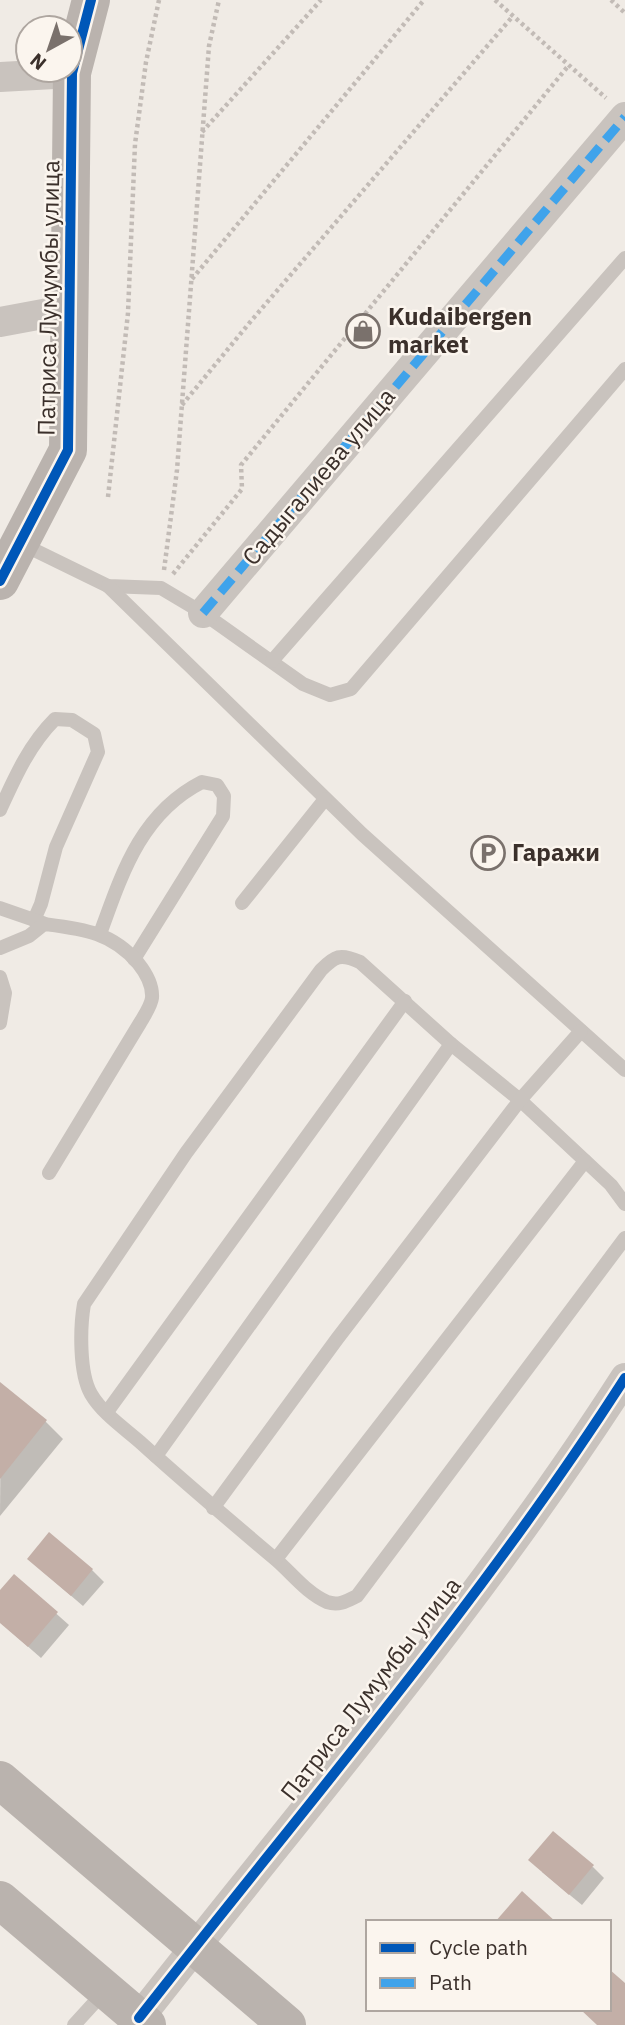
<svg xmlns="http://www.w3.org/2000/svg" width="625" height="2025" font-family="'IBM Plex Sans',sans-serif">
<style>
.shadow{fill:#0003}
.building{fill:#c3afa7}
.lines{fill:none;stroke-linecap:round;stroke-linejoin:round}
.path{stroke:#c2bbb6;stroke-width:4.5;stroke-dasharray:3.5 3.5;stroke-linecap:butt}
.lane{stroke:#c9c3be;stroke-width:14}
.street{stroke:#c9c3be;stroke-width:30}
.secondary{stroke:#bab3ae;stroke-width:38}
.quiet{stroke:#3fa3eb;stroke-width:9;stroke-dasharray:18 9;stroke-linecap:butt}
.cycleway-casing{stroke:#fbf5ee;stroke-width:15}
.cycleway{stroke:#0057b8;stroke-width:10}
.labels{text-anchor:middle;stroke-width:5;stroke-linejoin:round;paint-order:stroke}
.street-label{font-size:24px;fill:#3b302b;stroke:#fbf5ee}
.poi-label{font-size:24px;font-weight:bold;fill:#3b302b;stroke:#fbf5ee;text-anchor:start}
</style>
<rect width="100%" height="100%" fill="#f0ebe5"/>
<g class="shadow">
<path d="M1 1385 46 1422 63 1439 0 1516Z"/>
<path d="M41 1570H92L104 1582 83 1606Z"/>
<path d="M14 1576 69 1625 41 1658 0 1622V1593Z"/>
<path d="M593 1867 604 1878 582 1905 542 1872Z"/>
</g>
<g class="building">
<path d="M0 1382 47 1420 0 1479Z"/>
<path d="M49 1532 93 1569 71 1596 27 1559Z"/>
<path d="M14 1574 58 1612 28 1647 0 1623V1590Z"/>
<path d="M553 1831 594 1865 569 1895 528 1860Z"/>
<path d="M522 1891 556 1922H495Z"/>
<path d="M609 1969 625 1983V2025H597L580 2009H609Z"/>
</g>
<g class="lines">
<g class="path">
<path d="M495 0 606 98"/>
<path d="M611 0 625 13"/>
<path d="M202 132 321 0"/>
<path d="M192 279 424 0"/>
<path d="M182 405 251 321 513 16"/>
<path d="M108 497 128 313 135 144 146 62 159 0"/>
<path d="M164 570 177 470 209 46 219 0"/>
<path d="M173 574 242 489 241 465 569 65"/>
</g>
<g class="lane">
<path d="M22 544 108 586 161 588 203 613 303 684 330 695 351 689 625 369"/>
<path d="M108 586 362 834 625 1070"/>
<path d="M272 661 625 258"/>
<path d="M0 810C15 777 29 745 55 719L72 720 94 734 98 752 56 847 41 904 34 920"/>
<path d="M242 903 325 799"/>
<path d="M0 908 43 923"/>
<path d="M100 934C122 873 141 813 202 782L217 785 224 796 223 816 134 959"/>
<path d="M0 948 29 936 44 924C83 929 112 932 138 963 146 973 153 985 152 998 151 1006 144 1016 140 1023L49 1173"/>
<path d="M0 977 5 993 0 1023"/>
<path d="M625 1204 611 1185 520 1100 451 1044 360 962C340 953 335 956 321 970L186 1153 84 1304C80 1327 79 1373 91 1394 102 1413 124 1428 140 1442 184 1482 229 1520 274 1558 291 1572 306 1593 327 1602 339 1606 347 1601 357 1596L625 1238"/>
<path d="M107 1412 405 1001"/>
<path d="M156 1456 451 1044"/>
<path d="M213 1508 337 1339 520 1100 581 1031"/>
<path d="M276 1559 585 1161"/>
<path d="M74 2025 105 1991"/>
</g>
<g class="street">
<path d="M0 77 72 73"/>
<path d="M0 322 70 309"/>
<path d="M203 613 625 117"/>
<path d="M139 2018C304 1807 480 1604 625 1378"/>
</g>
<g class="secondary">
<path d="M0 581 68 450 72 73 91 0"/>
<path d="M0 1780 287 2025"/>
<path d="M0 1900 147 2025"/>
</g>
<path class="quiet" d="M203 613 625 117"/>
<g class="cycleway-casing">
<g id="cycleway">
<path d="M0 581 68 450 72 73 91 0"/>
<path d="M139 2018C304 1807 480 1604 625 1378"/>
</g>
</g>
<use href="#cycleway" class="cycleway"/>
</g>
<defs>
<g id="shop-ring" transform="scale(1.75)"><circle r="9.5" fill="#fbf5ee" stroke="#7a716c" stroke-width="1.5"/><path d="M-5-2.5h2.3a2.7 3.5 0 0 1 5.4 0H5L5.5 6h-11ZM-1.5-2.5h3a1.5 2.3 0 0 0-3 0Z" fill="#7a716c"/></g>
<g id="parking-ring" transform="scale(1.75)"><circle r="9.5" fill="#fbf5ee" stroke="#7a716c" stroke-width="1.5"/><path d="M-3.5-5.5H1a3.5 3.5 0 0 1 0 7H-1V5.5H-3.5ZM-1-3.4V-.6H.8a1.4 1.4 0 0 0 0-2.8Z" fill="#7a716c"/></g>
</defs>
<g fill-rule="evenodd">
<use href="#shop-ring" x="363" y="331"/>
<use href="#parking-ring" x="488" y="853"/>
</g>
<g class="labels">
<g class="street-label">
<text transform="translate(49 298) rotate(-89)" y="8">Патриса Лумумбы улица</text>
<text transform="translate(319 477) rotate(-50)" y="8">Садыгалиева улица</text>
<text transform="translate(371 1689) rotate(-52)" y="8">Патриса Лумумбы улица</text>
</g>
<g class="poi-label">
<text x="388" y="325">Kudaibergen<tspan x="388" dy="28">market</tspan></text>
<text x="512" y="861">Гаражи</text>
</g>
</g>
<rect x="366" y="1920" width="245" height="91" fill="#fbf5ee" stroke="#aea6a0" stroke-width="2"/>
<rect x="380" y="1943" width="35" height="10" fill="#0057b8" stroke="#aea6a0" stroke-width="2"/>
<text x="429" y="1955" font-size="21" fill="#3b302b">Cycle path</text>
<rect x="380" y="1978" width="35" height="10" fill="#3fa3eb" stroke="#aea6a0" stroke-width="2"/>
<text x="429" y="1990" font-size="21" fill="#3b302b">Path</text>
<g transform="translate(49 49) rotate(220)"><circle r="33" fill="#fbf5ee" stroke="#aea6a0" stroke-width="2"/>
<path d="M0-5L12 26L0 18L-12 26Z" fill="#7a716c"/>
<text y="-10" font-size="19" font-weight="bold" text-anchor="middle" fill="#3b302b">N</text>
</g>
</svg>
